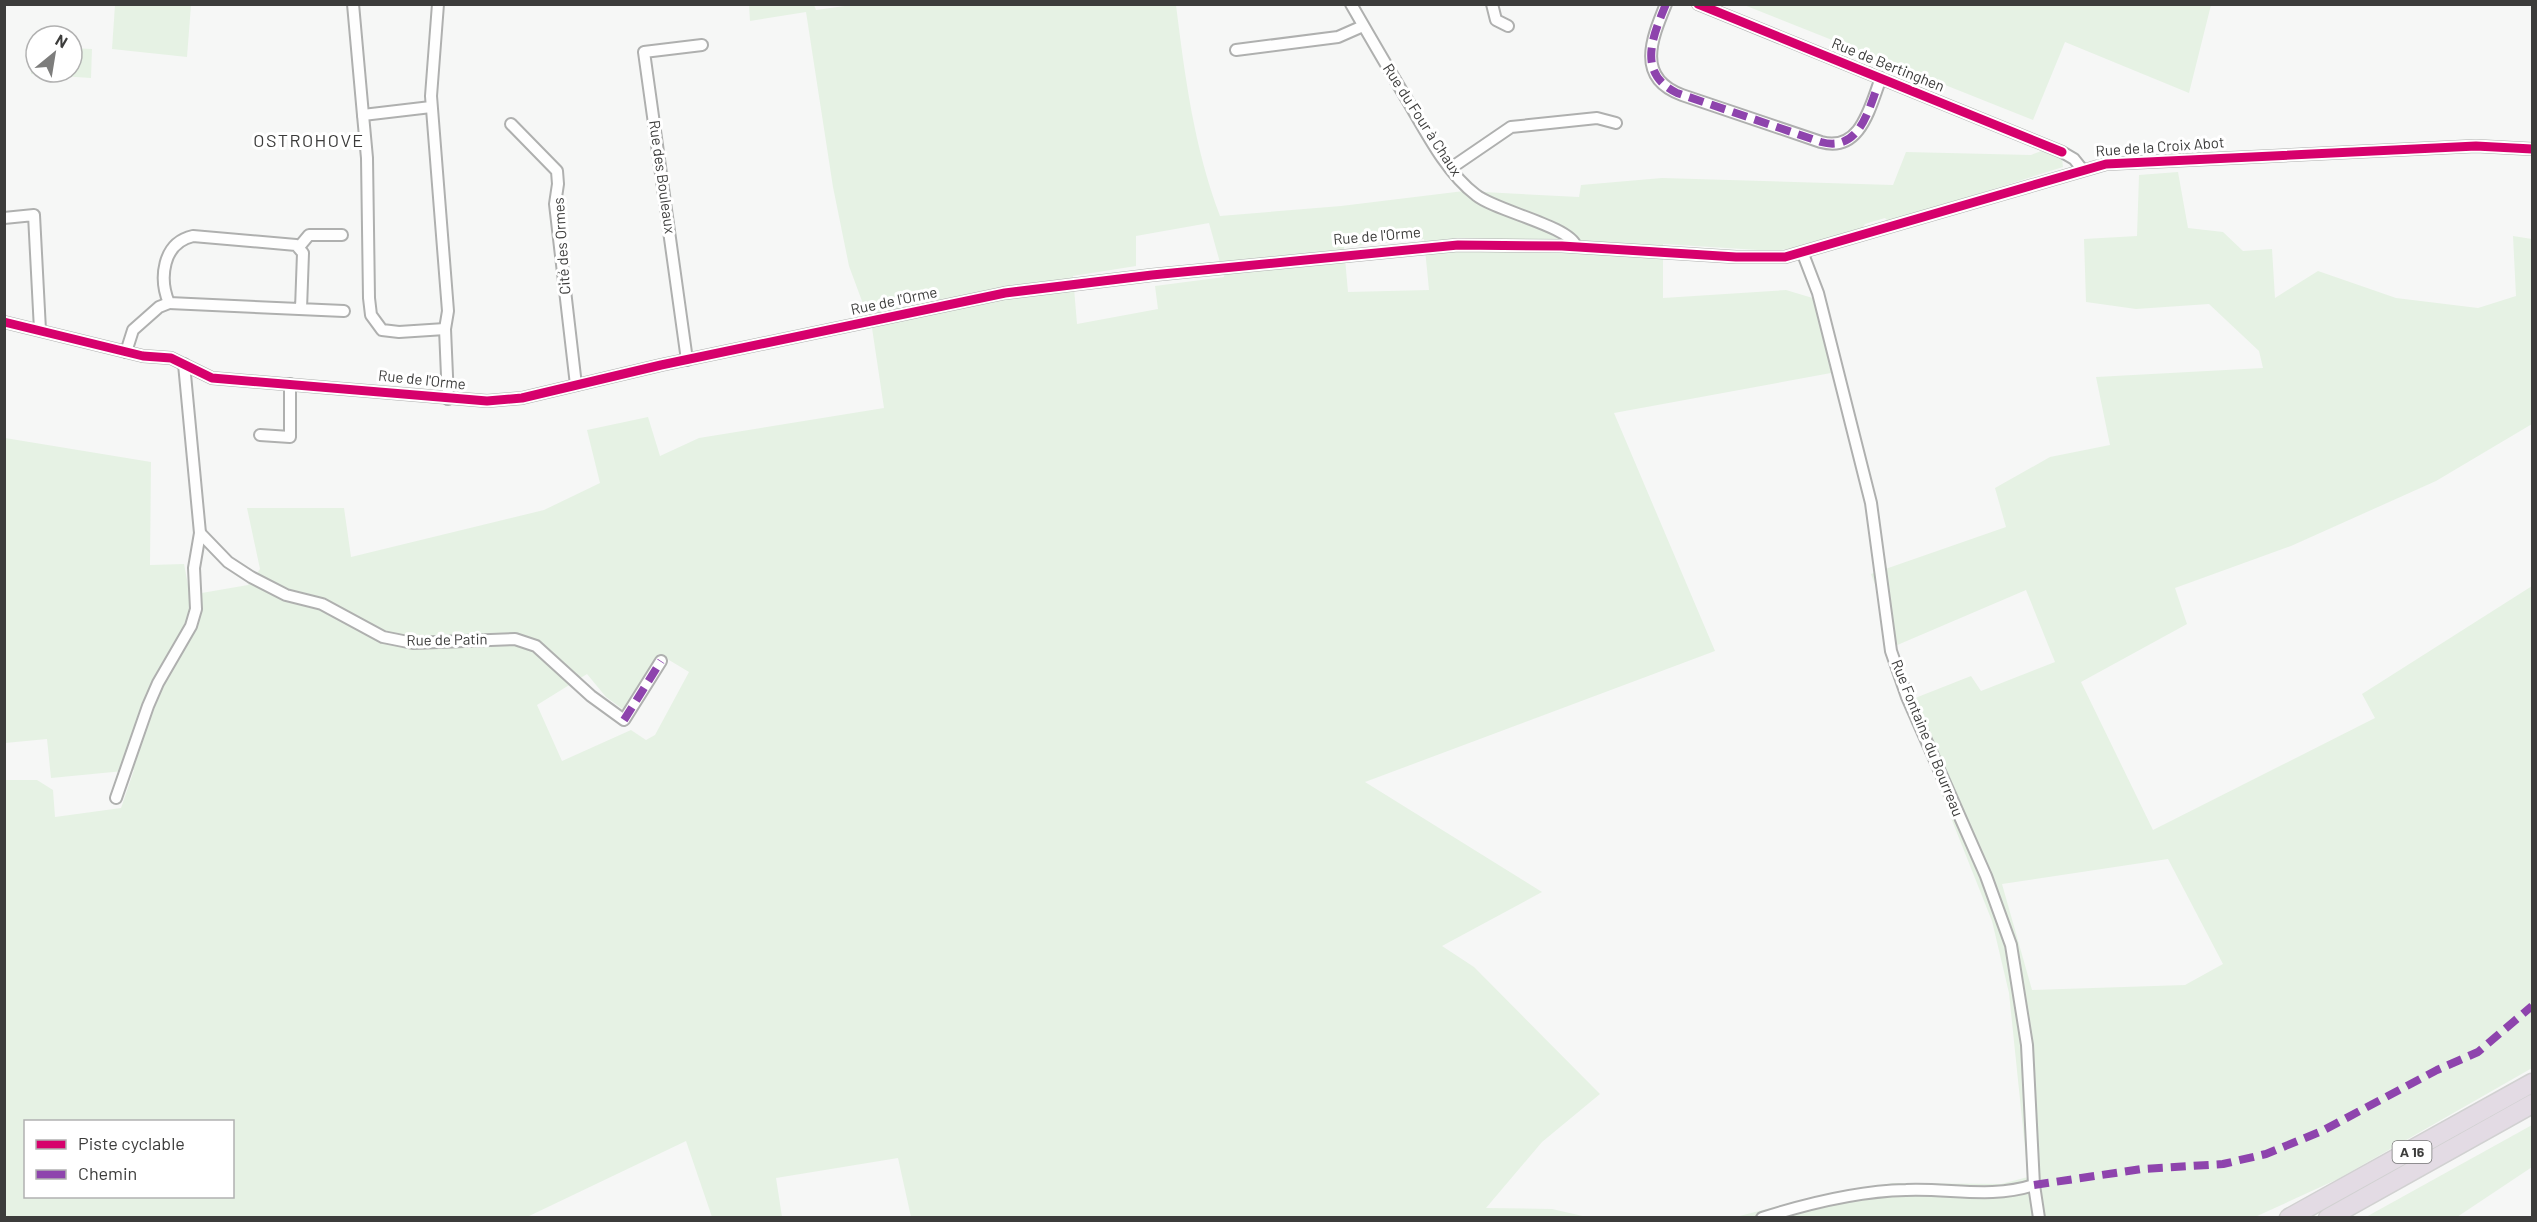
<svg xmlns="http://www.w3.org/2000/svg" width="2537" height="1222" font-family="Barlow,sans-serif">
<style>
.green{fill:#e6f2e4;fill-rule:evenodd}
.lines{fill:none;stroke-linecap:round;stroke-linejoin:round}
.minor-casing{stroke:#afb0af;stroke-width:14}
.motorway-casing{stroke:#d1d1d1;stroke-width:21}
.minor{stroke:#fefefe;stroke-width:10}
.motorway{stroke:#e3dbe4;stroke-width:18}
.quiet{stroke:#8e44ad;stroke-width:8;stroke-dasharray:15 8;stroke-linecap:butt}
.cycleway-casing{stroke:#fff;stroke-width:13}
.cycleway{stroke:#d6006c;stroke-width:9}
.labels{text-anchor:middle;stroke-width:6;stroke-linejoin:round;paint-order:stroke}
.shield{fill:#fff;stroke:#767676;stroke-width:1.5}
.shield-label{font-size:14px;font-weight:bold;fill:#3c3c3b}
.street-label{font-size:15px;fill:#3c3c3b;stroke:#fff}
.quarter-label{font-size:18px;letter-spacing:1.5px;fill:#3c3c3b;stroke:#fff}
</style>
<rect width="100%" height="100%" fill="#f6f7f6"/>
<g class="green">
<path d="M859 4 1176 5C1185 77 1194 147 1220 216L1341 206 1464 191 1579 197 1581 185 1662 178 1893 185 1906 152 2031 155 2044 150 2062 158 2063 167 1889 222 1885 218 1865 224 1862 229 1800 247 1774 251 1663 244V298L1786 290 1816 299 1831 373 1614 413 1715 651 1365 782 1542 892 1442 946 1474 967 1600 1094 1542 1142 1486 1208 1552 1209 1587 1217H911L898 1158 776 1178 782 1217H712L686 1141 527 1217H5L4 780H37L53 790 55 817 121 808 134 770 51 778 47 739 5 743V438L151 462 150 565 184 564 190 595 248 585 260 569 247 508H344L351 557 544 510 600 483 587 430 648 417 660 456 699 438 884 408 872 328 849 266 833 187 806 12 750 21 749 5H814L816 10ZM1209 223 1224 277 1155 286 1158 309 1077 324 1073 276 1136 266V236ZM1424 239 1429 290 1348 292 1344 247ZM659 654 689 672 655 735 646 740 631 730 562 761 537 705 587 674 606 697 624 710ZM26 1122H232V1196H26Z"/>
<path d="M115 5H191L187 57 112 49Z"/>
<path d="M1744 5H2211L2189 93 2065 42 2033 120Z"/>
<path d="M33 45H36V72H72V48L92 49 91 78 31 74Z"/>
<path d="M2178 172 2188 228 2223 232 2243 251 2272 249 2275 298 2318 271 2396 298 2478 308 2516 296 2513 236 2532 239V424L2436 481 2291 546 2175 588 2187 624 2081 682 2153 830 2375 718 2362 694 2532 586V1068L2338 1179 2255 1217 1732 1218 1793 1202 1893 1183 2001 1184 2028 1177 2009 993 1992 921 1905 702 1971 676 1981 691 2055 662 2026 590 1888 649 1879 594 1871 574 2006 527 1995 488 2050 457 2110 445 2096 377 2263 368 2259 351 2209 304 2136 309 2086 302 2084 239 2137 236 2139 175ZM2168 859 2223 964 2185 985 2032 990 2002 884Z"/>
<path d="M2532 1125V1167L2457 1217H2366Z"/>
</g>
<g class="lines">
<g class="minor-casing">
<g id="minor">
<path d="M353 4 363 115"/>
<path d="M438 4 431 96 448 311 445 329 448 399"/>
<path d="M1351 4C1370 37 1389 70 1409 103 1427 134 1447 173 1476 195 1496 211 1569 226 1576 246"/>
<path d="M1492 4 1496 20 1508 26"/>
<path d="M1666 4C1652 38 1635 78 1682 95L1821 142C1861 153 1870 106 1881 78"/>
<path d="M1698 4 2062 152 2074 159 2082 169"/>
<path d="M1236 50 1338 37 1363 26"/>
<path d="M431 107 363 115 367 158 369 298 371 315 382 330 399 332 445 329"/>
<path d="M511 124 557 171 558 184 555 204 576 385"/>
<path d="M1451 168 1511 127 1597 118 1616 123"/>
<path d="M4 218 34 215 40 330"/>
<path d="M299 247 309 235H342"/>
<path d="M1803 254 1818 293 1871 503 1891 651 1907 697 1986 876 2011 945 2027 1045 2034 1185 2039 1218"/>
<path d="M301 309 303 253 296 245 193 236C162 243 159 279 169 303L344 311"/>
<path d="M4 322 143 356 171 358 212 378 487 401 522 398 661 365 1005 293 1152 275 1458 245 1562 246 1736 257H1785L2106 164 2476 146 2532 149"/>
<path d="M126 352 133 330 159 307 169 303"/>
<path d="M687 360 644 52 702 45"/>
<path d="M260 435 290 437V384"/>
<path d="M200 533 228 562 251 577 286 595 322 604 383 637 413 643 515 639 536 646 591 696 624 720 661 661"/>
<path d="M116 798 148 706 158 683 191 626 196 609 194 568 200 533 184 364"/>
<path d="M1762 1218C1809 1203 1857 1191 1906 1190 1950 1188 1992 1199 2034 1185"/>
</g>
</g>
<g class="motorway-casing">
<g id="motorway">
<path d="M2289 1218 2532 1083"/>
<path d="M2328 1218 2532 1104"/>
</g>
</g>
<use href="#minor" class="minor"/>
<use href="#motorway" class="motorway"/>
<g class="quiet">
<path d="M1666 4C1653 36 1636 73 1677 93L1821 142C1858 152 1867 114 1877 88"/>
<path d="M624 720 661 661"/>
<path d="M2034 1185 2142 1169 2223 1164 2266 1154 2322 1131 2437 1070 2478 1052 2532 1006"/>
</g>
<g class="cycleway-casing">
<g id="cycleway">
<path d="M1698 4 2062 152"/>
<path d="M4 322 143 356 171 358 212 378 487 401 522 398 661 365 1005 293 1152 275 1458 245 1562 246 1736 257H1785L2106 164 2476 146 2532 149"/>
</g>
</g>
<use href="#cycleway" class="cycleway"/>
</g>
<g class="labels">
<rect class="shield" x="2392.5" y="1141" width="39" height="22" rx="4.5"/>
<g class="shield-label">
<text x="2412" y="1157">A 16</text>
</g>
<g class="street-label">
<text transform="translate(1888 65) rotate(22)" y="5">Rue de Bertinghen</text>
<text transform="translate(1422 120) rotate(57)" y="5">Rue du Four à Chaux</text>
<text transform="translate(2160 147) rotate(-4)" y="5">Rue de la Croix Abot</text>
<text transform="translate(662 177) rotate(82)" y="5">Rue des Bouleaux</text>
<text transform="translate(1377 236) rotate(-5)" y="5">Rue de l'Orme</text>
<text transform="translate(562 246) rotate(-94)" y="5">Cité des Ormes</text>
<text transform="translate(894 301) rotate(-12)" y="5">Rue de l'Orme</text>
<text transform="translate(422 380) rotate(6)" y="5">Rue de l'Orme</text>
<text transform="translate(447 640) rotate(-1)" y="5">Rue de Patin</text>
<text transform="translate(1927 738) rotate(68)" y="5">Rue Fontaine du Bourreau</text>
</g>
<g class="quarter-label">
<text x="309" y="147">OSTROHOVE</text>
</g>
</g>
<rect width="2537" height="1222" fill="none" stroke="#3c3c3b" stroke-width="12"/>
<rect x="24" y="1120" width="210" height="78" fill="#ffffff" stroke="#b1b1b1" stroke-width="1.5"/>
<rect x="36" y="1140" width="30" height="9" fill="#d6006c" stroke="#b1b1b1" stroke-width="1.5"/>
<text x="78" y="1150" font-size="18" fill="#3c3c3b">Piste cyclable</text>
<rect x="36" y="1170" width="30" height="9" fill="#8e44ad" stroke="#b1b1b1" stroke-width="1.5"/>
<text x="78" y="1180" font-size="18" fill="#3c3c3b">Chemin</text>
<g transform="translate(54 54) rotate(30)"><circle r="28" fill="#ffffff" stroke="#b1b1b1" stroke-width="1.5"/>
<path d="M0-4.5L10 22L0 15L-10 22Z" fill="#7d7d7c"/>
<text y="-9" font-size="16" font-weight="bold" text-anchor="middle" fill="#3c3c3b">N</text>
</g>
</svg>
